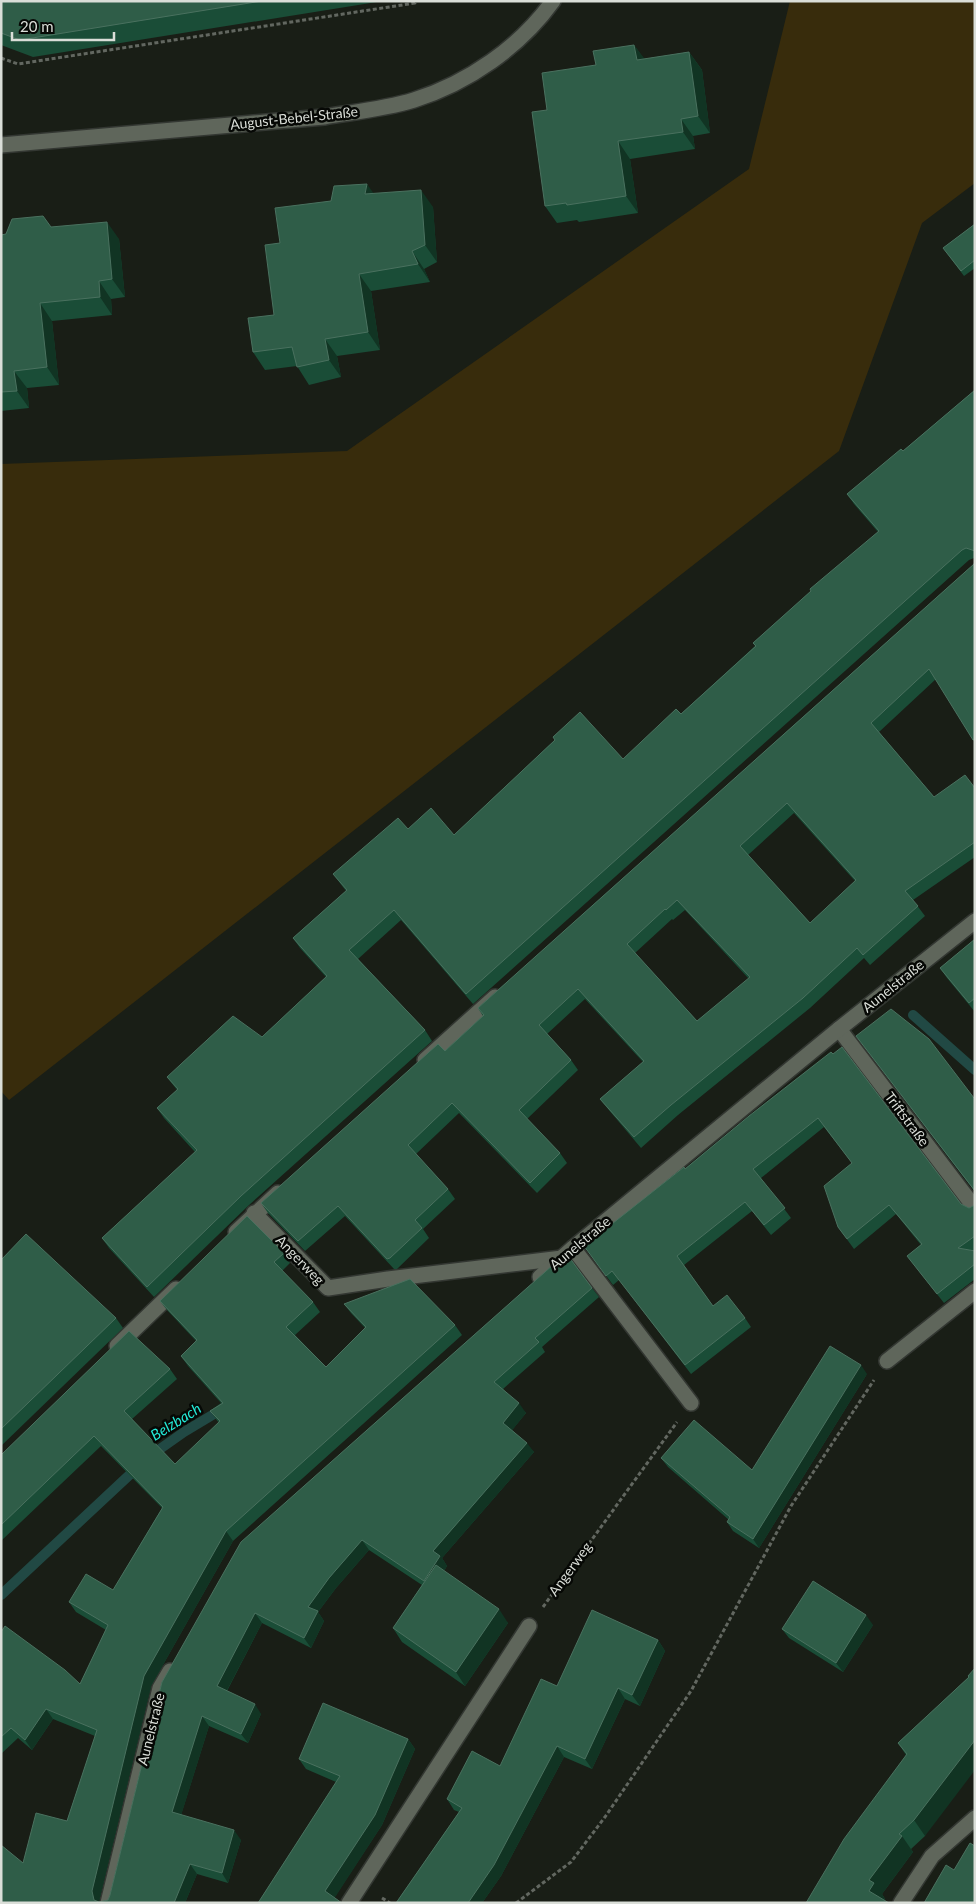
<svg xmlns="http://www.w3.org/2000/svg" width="976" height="1904" font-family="Lato,sans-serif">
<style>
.green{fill:#382c0c}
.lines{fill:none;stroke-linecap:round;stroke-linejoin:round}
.stream{stroke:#214944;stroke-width:10}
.minor-casing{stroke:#333732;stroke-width:18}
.path{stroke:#626760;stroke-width:3;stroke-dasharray:4 2.5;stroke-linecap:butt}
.minor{stroke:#5f665b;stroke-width:15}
.wall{fill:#1a4d37;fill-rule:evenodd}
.shaded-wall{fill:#113423}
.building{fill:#2f5d48;stroke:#4a715f;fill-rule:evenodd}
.labels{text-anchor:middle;stroke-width:5;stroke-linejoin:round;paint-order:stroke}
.street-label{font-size:14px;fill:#daded8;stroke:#060805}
.water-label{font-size:15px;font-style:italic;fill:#23e9d7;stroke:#060805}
</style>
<rect width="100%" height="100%" fill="#191e16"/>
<path class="green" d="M790 1H975V183L922 223 839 451 9 1100 1 1091V464L347 451 749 169Z"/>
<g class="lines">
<g class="stream">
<path d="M913 1015 975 1070"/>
<path d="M150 1456 184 1432 224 1408"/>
<path d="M1 1595 139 1466"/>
</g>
<g class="minor-casing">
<g id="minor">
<path d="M1 145 324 117C354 112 385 109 414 100 468 83 520 47 553 1"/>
<path d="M839 1029 975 1208"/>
<path d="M425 1060 495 997"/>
<path d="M254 1213 328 1288 388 1279 562 1258"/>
<path d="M236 1232 278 1193"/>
<path d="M573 1248 691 1403"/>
<path d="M540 1277 573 1248 839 1029 975 921"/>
<path d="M117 1346 176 1289"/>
<path d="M887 1361 975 1291"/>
<path d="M108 1903 160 1688 170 1671"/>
<path d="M349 1903 529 1626"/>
<path d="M901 1903 932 1856 975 1818"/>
</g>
</g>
<g class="path">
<path d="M1 58 18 64 415 3V1"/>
<path d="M543 1607 677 1422"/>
<path d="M382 1898 390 1903"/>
<path d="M516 1903 571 1862 605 1817 691 1691 791 1506 874 1380"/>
</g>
<use href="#minor" class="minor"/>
</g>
<g class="wall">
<path d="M1 1H383L33 57 1 45Z"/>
<path d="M634 45 644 59 689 52 702 70 710 133 693 136 695 149 630 159 638 213 579 222 577 220 557 223 545 206 547 110 596 65Z"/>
<path d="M374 193 433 207 437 262 424 269 430 282 371 291 380 350 337 356 341 377 309 385 297 366 265 370 253 352 274 315 280 243 331 201Z"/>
<path d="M975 224V268L964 276 943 248Z"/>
<path d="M51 227 119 239 125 297 111 299 112 315 52 321 59 385 27 388 29 408 1 411V235Z"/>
<path d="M975 390V558H974L969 560 473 1004 401 920 358 959 425 1030 432 1041 248 1206 154 1297 109 1248 102 1238 195 1152 164 1118 157 1108 177 1090 167 1077 262 1037 326 977 300 948 293 938 346 891 333 874 408 829 454 835 555 740 553 737 623 759 681 714 755 646 753 643 878 532 854 504 847 494 903 451Z"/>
<path d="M975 562V743L936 679 879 732 934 797 975 788V857L913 900 925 916 870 965 864 958 810 1008 678 1115 641 1148 608 1109 600 1099 643 1062 585 999 547 1034 571 1060 578 1070 527 1119 560 1153 567 1163 537 1193 459 1113 416 1154 448 1189 455 1199 423 1229 429 1238 397 1269H394L345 1216 305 1251 268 1213 261 1203 445 1051 483 1016 478 1008 974 564ZM794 813 855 881 810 923 748 855ZM685 910 749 979 697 1021 635 953 672 919 673 920Z"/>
<path d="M975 939V1012L947 978 940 968Z"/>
<path d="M856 1036 974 1098 975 1097V1192Z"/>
<path d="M831 1052 961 1204 969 1208 975 1205V1279L944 1303 907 1256 921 1245 896 1214 854 1249 838 1227 852 1163 824 1127 761 1178 791 1218 771 1235 752 1211 684 1265 713 1306 745 1318 751 1327 691 1374 619 1280 613 1285 584 1246 685 1169Z"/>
<path d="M284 1253 290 1263 282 1271 313 1302 320 1312 295 1335 326 1367 365 1328 351 1313 344 1304 455 1325 462 1335 233 1541 151 1686 99 1901V1902L108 1900 110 1895 162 1682 556 1267 592 1288 599 1297 542 1347 545 1352 503 1389 526 1413 512 1430 534 1452 442 1558 447 1566 444 1571 508 1623 465 1686 402 1642 393 1628 422 1585 369 1550 336 1588 318 1612 324 1621 311 1648 262 1623 227 1691 261 1714 248 1743 209 1726 181 1815 241 1840 228 1883 197 1874 185 1903H1L23 1863 67 1821 95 1736 53 1719 32 1750 18 1738 1 1754V1632L80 1684 106 1630 76 1612 69 1602 113 1590 162 1508 101 1446 1 1541V1455L170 1369 177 1379 132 1419 175 1464 219 1423 210 1411 221 1403 188 1366 181 1356 196 1341 167 1310 160 1301Z"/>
<path d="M1 1260 116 1318 123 1328 1 1446Z"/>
<path d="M867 1374 759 1548 733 1531 727 1522 729 1520 668 1467 661 1458 752 1470Z"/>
<path d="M873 1625 843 1672 789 1638 782 1629Z"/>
<path d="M658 1640 665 1651 640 1706 625 1699 592 1769 564 1757 501 1876 482 1903H396L459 1812 454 1810 447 1799 500 1766 557 1686Z"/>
<path d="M975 1668 925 1836 911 1849 913 1852 882 1894 885 1899 884 1900 806 1903 906 1755 898 1743 969 1677Z"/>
<path d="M408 1739 415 1749 382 1825 334 1898 258 1903 336 1782 306 1769 299 1759Z"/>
</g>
<g class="shaded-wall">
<path d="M634 45 647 62 637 60Z"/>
<path d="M689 52 702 70 710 133 698 116Z"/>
<path d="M681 119 693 136 695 149 683 132Z"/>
<path d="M618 141 630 159 638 213 626 196Z"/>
<path d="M367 184 379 201 365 194Z"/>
<path d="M421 190 433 207 437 262 425 245Z"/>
<path d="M107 222 119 239 125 297 112 279Z"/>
<path d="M412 251 424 269 430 282 418 264Z"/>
<path d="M359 274 371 291 380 350 368 332Z"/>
<path d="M99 281 111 299 112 315 100 297Z"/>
<path d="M40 303 52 321 59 385 47 367Z"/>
<path d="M325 339 337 356 341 377 329 360Z"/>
<path d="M14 371 27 388 29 408 17 391Z"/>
<path d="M861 1365 867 1374 759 1548 753 1539Z"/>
<path d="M519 1403 526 1413 510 1433 503 1423Z"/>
<path d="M527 1443 534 1452 442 1558 447 1566 431 1591 424 1581 433 1551Z"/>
<path d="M226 1531 233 1541 151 1686 99 1901V1903L94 1900 92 1891 144 1676Z"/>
<path d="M362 1540 369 1550 336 1588 318 1612 324 1621 311 1648 304 1638 308 1607 329 1578Z"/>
<path d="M499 1609 508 1623 465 1686 456 1672Z"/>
<path d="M255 1613 262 1623 224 1696 217 1686Z"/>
<path d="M866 1615 873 1625 843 1672 836 1663Z"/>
<path d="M658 1640 665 1651 640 1706 632 1695Z"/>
<path d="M618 1688 625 1699 592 1769 585 1759Z"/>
<path d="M255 1704 261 1714 248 1743 241 1734Z"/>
<path d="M46 1709 53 1719 32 1750 25 1740Z"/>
<path d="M202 1716 209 1726 179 1822 172 1812Z"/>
<path d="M408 1739 415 1749 382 1825 332 1902 325 1891Z"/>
<path d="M975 1740V1770L925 1836 914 1820Z"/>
<path d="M557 1746 564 1757 501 1876 482 1903H468Z"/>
<path d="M234 1830 241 1840 228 1883 222 1873Z"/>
<path d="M902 1836 913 1852 882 1894 885 1899 882 1903 869 1891V1880Z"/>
<path d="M190 1864 197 1874 185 1903H174Z"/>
</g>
<g class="building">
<path d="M1 1H262L20 40 1 33Z"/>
<path d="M634 45 637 60 689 52 698 116 681 119 683 132 618 141 626 196 567 205 566 203 545 206 532 112 547 110 542 73 596 65 593 51Z"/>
<path d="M367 184 365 194 421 190 425 245 412 251 418 264 359 274 368 332 325 339 329 360 297 367 292 347 253 352 248 318 274 315 265 245 280 243 275 208 331 201 334 186Z"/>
<path d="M43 216 51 227 107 222 112 279 99 281 100 297 40 303 47 367 14 371 17 391 1 392V235L6 234 12 219Z"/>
<path d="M975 224V260L961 271 943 248Z"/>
<path d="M975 390V551L966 548 962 550 466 994 394 910 349 950 425 1030 241 1196 147 1287 102 1238 197 1150 157 1108 178 1089 167 1077 233 1016 262 1037 327 976 293 938 347 890 333 874 398 818 408 829 431 808 454 835 555 740 553 737 580 712 623 759 676 709 681 714 756 646 753 643 811 591 810 589 879 531 847 494 901 449 903 451Z"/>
<path d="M975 562V739L973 740 929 669 871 723 934 797 965 775 975 788V842L905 891 918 906 863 955 857 948 803 998 671 1105 634 1137 600 1099 644 1061 578 989 539 1025 571 1060 519 1110 560 1153 530 1183 452 1103 408 1145 448 1189 415 1220 422 1228 390 1258 387 1259 338 1206 298 1241 261 1203 438 1044 445 1051 484 1015 478 1008 974 564ZM787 803 856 880 810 923 740 846ZM677 900 750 977 697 1021 627 944 665 909 666 910Z"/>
<path d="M975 939V998L969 1003 940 968Z"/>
<path d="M891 1009 929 1039 974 1098 975 1097V1191L856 1036Z"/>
<path d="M842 1047 961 1204 969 1208 975 1205V1236L958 1248 975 1251V1264L937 1294 907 1256 922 1244 889 1205 847 1239 838 1227 824 1186 852 1163 818 1118 753 1169 785 1208 764 1225 745 1202 677 1256 713 1306 727 1295 745 1318 685 1365 612 1271 606 1276 584 1246 684 1167 685 1169 749 1116 831 1052 833 1054Z"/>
<path d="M247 1216 284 1253 274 1262 313 1302 286 1327 326 1367 366 1327 344 1304 410 1279 455 1325 226 1531 144 1676 92 1891 94 1900 99 1902 108 1900 110 1895 162 1682 241 1542 554 1264 556 1267 569 1257 592 1288 535 1338 539 1342 494 1382 519 1403 503 1423 527 1443 433 1551 440 1556 424 1581 362 1540 329 1578 308 1607 318 1611 304 1638 255 1613 217 1686 255 1704 241 1734 202 1716 172 1812 234 1830 222 1873 190 1864 174 1903H1V1845L23 1863 36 1813 67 1821 97 1730 46 1709 25 1740 11 1728 1 1737V1632L5 1626 65 1670 80 1684 108 1625 69 1602 86 1574 113 1590 163 1507 94 1436 1 1525V1455L129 1331 170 1369 124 1411 175 1464 220 1421 210 1411 223 1403 181 1356 197 1340 160 1301Z"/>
<path d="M26 1234 116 1318 1 1429V1260Z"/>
<path d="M830 1346 861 1365 753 1539 727 1522 730 1517 661 1458 694 1420 752 1470Z"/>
<path d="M436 1565 499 1609 456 1672 393 1628Z"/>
<path d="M813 1581 866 1615 836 1663 782 1629Z"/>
<path d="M592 1610 658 1640 632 1695 618 1688 585 1759 557 1746 494 1865 468 1903H396L462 1808 447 1799 472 1751 500 1766 541 1679 557 1686Z"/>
<path d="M975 1668V1740L914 1820 899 1834 902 1836 869 1880 874 1883 869 1891 889 1903H806L844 1839 907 1754 898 1743 969 1677 968 1676Z"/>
<path d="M323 1703 408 1739 375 1815 325 1891 342 1903H258L340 1776 299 1759Z"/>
<path d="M970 1843 975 1846V1903H924L946 1865 954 1870Z"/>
</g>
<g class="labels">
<g class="street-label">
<text transform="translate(294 118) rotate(-6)" y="5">August-Bebel-Straße</text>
<text transform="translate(893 986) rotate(-39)" y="5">Aunelstraße</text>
<text transform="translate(907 1119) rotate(53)" y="5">Triftstraße</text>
<text transform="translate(580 1243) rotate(-40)" y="5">Aunelstraße</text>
<text transform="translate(300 1260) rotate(46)" y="5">Angerweg</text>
<text transform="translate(570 1569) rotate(-54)" y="5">Angerweg</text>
<text transform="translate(151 1729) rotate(-76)" y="5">Aunelstraße</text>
</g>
<g class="water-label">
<text transform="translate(176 1422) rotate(-32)" y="5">Belzbach</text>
</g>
</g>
<rect width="976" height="1904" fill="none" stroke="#daded8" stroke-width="5"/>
<path d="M12 32v8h102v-8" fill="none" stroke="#daded8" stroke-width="2.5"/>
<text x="20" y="32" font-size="15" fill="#daded8" stroke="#060805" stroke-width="4" paint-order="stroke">20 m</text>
</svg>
